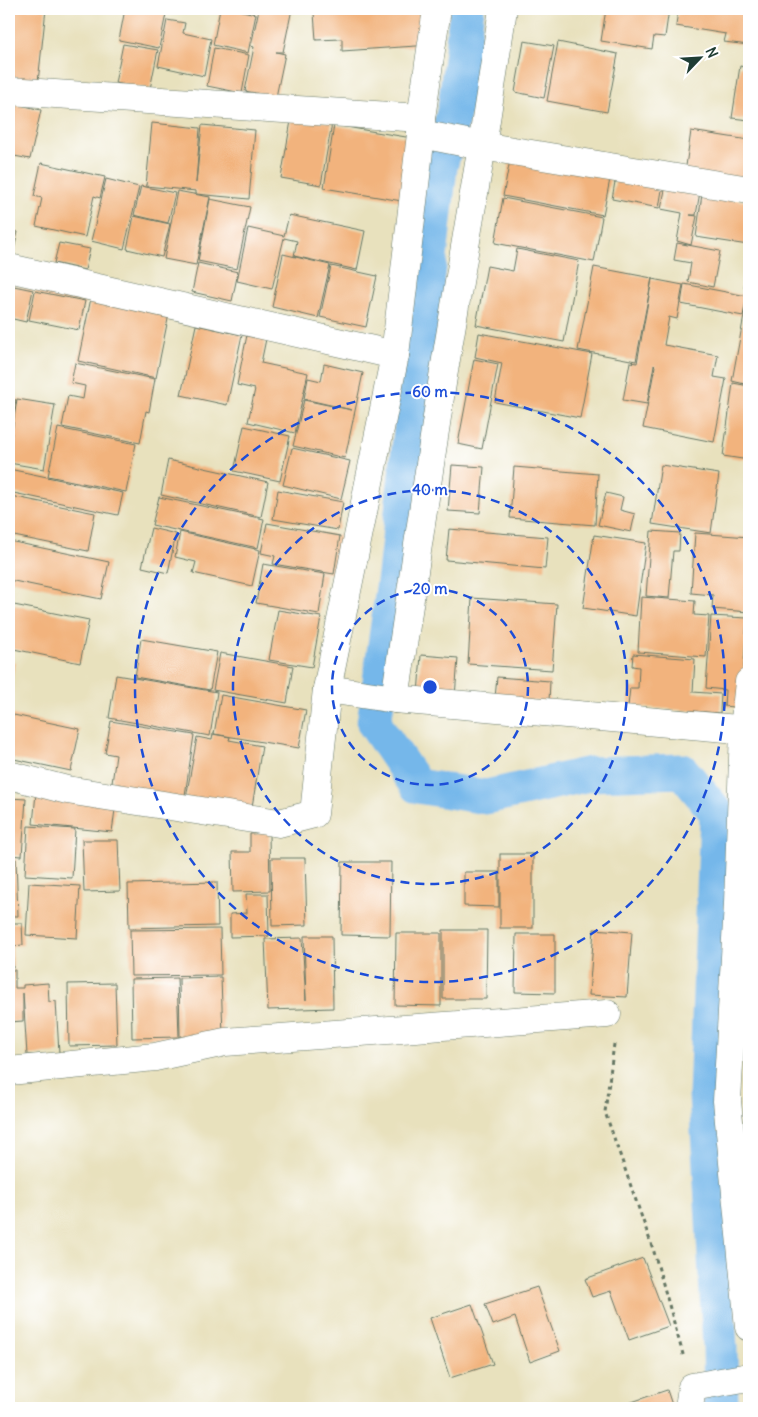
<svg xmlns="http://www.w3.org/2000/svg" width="758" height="1417" font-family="Delius,sans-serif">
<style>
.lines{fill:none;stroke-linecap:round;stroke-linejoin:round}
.canal{stroke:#75b7ea;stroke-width:35}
.building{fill:#f2b37d}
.minor-casing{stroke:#657664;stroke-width:29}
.path{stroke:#657664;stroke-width:3;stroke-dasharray:4 4;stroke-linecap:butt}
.minor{stroke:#fff;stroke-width:28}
.ring{fill:none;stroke:#1d4ed8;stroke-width:2.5;stroke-dasharray:9 6}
.centre{fill:#1d4ed8;stroke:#fff;stroke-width:2.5}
.ring-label{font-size:15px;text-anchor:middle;font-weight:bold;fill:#1d4ed8;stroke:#fff;stroke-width:4;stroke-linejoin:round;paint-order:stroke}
</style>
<rect width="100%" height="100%" fill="#fff"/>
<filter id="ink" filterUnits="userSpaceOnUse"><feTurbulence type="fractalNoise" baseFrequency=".02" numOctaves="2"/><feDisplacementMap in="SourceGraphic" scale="10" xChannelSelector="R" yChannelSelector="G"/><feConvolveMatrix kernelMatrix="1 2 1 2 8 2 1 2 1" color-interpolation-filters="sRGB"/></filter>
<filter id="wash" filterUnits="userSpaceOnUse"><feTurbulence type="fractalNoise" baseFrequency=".0096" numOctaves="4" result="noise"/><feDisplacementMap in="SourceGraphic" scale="20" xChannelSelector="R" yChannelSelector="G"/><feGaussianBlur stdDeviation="1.12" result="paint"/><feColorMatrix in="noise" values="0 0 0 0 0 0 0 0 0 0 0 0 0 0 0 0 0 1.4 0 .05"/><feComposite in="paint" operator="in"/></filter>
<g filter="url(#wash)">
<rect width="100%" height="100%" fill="#e8e1bd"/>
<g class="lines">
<path class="canal" d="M467 9 455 108 440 167 395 574 374 723 417 786 486 797 590 774 682 771 717 813 706 1095 720 1348 721 1408"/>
</g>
<g id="blocks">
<g class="building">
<path d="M9 9H46L38 82 9 78Z"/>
<path d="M125 9H167L159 48 119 40Z"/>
<path d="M220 9H233L256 14 248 53 213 45Z"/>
<path d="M259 9H292L283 52H276L285 54 276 97 245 91 254 47 251 46Z"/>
<path d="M340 9H429L431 45 342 51V39L316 40 314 13 340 11Z"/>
<path d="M606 9H669L665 37 654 36 652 49 601 41Z"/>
<path d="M678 9H749V45L724 42 726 34 676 26Z"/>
<path d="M167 20 185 23 183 33 211 39 204 76 158 66Z"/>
<path d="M524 41 554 46 544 98 515 92Z"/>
<path d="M558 42 618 54 607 112 547 101Z"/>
<path d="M123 44 158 50 150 89 115 83Z"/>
<path d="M214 48 249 55 242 93 207 86Z"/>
<path d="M740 66 749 68V120L732 118Z"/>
<path d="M9 103 13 104 10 121H9Z"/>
<path d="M17 104 41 110 30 159 9 155V139Z"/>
<path d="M292 115 332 123 321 185 281 178Z"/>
<path d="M152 123 200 128 196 183 202 125 255 130 249 199 196 194V191L146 186Z"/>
<path d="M334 125 412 138 402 201 324 188Z"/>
<path d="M691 131 749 140 748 183 685 173Z"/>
<path d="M510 160 611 174 603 215 503 196Z"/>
<path d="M41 163 105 177 100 198 94 196 85 237 36 226 42 198 34 196Z"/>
<path d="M616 176 663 184 659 208 612 199Z"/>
<path d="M106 179 139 187 124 249 91 241Z"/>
<path d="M666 185 700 192 696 215H690L697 216 691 245 677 241 682 213 661 209Z"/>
<path d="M141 186 175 193 168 223 134 215Z"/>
<path d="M177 191 210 197 196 265 164 259Z"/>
<path d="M702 194 749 202V233L748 245 696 237Z"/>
<path d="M503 198 602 217 594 262 495 243Z"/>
<path d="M210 199 250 207 237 269 198 261Z"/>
<path d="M289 215 365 231 357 270 294 256 297 241 284 238 272 289 237 281 248 228 284 236Z"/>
<path d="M134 216 170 224 162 257 127 249Z"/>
<path d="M9 230 18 232 13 254 9 253Z"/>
<path d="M59 243 90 249 85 270 54 263Z"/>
<path d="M677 243 720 251 713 287 688 282 691 263 674 260Z"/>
<path d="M517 249 579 261 564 342 476 325 487 266 513 271Z"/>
<path d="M283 254 330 265 318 318 272 307Z"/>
<path d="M198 263 238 272 232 301 192 292Z"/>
<path d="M331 266 377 276 366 327 320 317Z"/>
<path d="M594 267 652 278 636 361 578 350Z"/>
<path d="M746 272H749V288L744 287Z"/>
<path d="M652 279 683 285 677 319 669 317 664 345 718 355 714 377 726 379 714 442 643 428 655 366 654 365 647 404 623 400 630 362 637 363Z"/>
<path d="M684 284 747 296 743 316 681 304Z"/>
<path d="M9 285 33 290 26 322 9 318Z"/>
<path d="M35 291 85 301 79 330 29 320Z"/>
<path d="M748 294H749V385L732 381Z"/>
<path d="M91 298 169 314 156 378 78 361Z"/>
<path d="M196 325 242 335 227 405 181 395Z"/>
<path d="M479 333 592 354 580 418 495 402 502 363 475 357Z"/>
<path d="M247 335 266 339 261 363 308 373 295 433 248 422 255 389 237 385Z"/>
<path d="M474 359 498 364 482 449 458 444Z"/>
<path d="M75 363 155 379 149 412 146 411 140 443 62 427 68 396 83 399 85 386 71 383Z"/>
<path d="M324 364 363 373 345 458 293 446 304 400 352 410 304 399 308 378 321 381Z"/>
<path d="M733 383 749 386V460L723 456Z"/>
<path d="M9 399 16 400 10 430H9Z"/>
<path d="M17 399 55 405 44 469 9 463V452Z"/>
<path d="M244 426 290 436 280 481 234 471Z"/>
<path d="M58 428 136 444 126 492 48 476Z"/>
<path d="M292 448 350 461 341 499 283 485Z"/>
<path d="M168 460 268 482 261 517 161 495Z"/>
<path d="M452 465 484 467 480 513 448 511Z"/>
<path d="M661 465 719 474 711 533 652 524Z"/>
<path d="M514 467 598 474 595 525 510 518Z"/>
<path d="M9 469 123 493 118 515 9 492Z"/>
<path d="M278 490 343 502 338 530 273 519Z"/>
<path d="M606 493 623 497 620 510 635 514 631 532 598 525Z"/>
<path d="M11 496 95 513 88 551 9 535V509Z"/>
<path d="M159 497 264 519 258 548 152 525Z"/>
<path d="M267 523 340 536 334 574 273 564 275 556 261 553Z"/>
<path d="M151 528 176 534 168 573 142 567Z"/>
<path d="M449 529 548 537 545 569 446 560Z"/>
<path d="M651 531 680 533 679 551H673L669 598 646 596Z"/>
<path d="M180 532 260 550 252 586 193 573 196 562 175 557Z"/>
<path d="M695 533 749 537V612L712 609 713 595 691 593Z"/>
<path d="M594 535 646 543 636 616 583 608Z"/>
<path d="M9 541 109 562 101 599 9 580Z"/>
<path d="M263 564 325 574 319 614 256 603Z"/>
<path d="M641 597 695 601 694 615 709 616 706 657 638 652Z"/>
<path d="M472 598 557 604 552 670 468 664Z"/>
<path d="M9 604 89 620 80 663 9 648Z"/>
<path d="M278 610 321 617 312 667 269 660Z"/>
<path d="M711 616 747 618 741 708 724 706 725 690 706 688Z"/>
<path d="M141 639 217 652 210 690 135 677Z"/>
<path d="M220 653 293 666 287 703 213 690Z"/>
<path d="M633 654 695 659 693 692 721 694 720 713 628 706 630 688H638L639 667 632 666Z"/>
<path d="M421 655 458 658 455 697 418 694Z"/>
<path d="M9 662 15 663 10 689H9Z"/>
<path d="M116 675 217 692 210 736 109 718Z"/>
<path d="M497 677 550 681 549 702 495 698Z"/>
<path d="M221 695 306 710 299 748 214 734Z"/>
<path d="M9 714 80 729 71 771 9 758Z"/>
<path d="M111 721 194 735 184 802 111 790 116 755 105 753Z"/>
<path d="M213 734 230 737 229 740 262 746 251 813 186 798 197 737 212 740Z"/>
<path d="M36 793 116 802 112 832 33 824Z"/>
<path d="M9 798 26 799 22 856 9 855Z"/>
<path d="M28 826 75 829 72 878 25 875Z"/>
<path d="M269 833 270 891 233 892 232 852H250V834Z"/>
<path d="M82 840H118L120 891 84 892Z"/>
<rect x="500" y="854" width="33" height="74"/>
<path d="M271 858H305L307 925 272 926Z"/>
<path d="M9 859H16L18 916H9Z"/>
<path d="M342 862H391L390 936 341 935Z"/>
<path d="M464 872H499V907L464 906Z"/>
<path d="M217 882 218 926 129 928 128 884Z"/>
<path d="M29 883 80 886 77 938 26 935Z"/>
<path d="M246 894H268L269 936 230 937V914L247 913Z"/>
<path d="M9 923H22L23 945 12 946 13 968 9 969Z"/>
<path d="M220 929 221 975 131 976 130 930Z"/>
<path d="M594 929 632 932 627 997 589 995Z"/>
<path d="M443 930H487L486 999H443Z"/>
<path d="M396 933H441V1006L395 1005Z"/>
<path d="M516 934H555V993L515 992Z"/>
<path d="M304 936H332L333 1008 268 1010 265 939 302 938 306 1000Z"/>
<path d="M9 970H15V988H23V985L48 983 49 1002 56 1001 59 1053 27 1055 23 993V1021L9 1022Z"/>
<path d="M221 977 223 1036 180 1037 179 978Z"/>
<path d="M177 978 179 1037 132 1038 131 979Z"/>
<path d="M115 983 117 1045 69 1046 68 984Z"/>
<path d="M643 1258 669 1326 629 1340 611 1291 592 1297 585 1279Z"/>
<path d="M537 1287 560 1351 530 1362 515 1317 493 1325 485 1304Z"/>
<path d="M472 1304 493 1364 450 1378 430 1318Z"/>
<path d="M667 1390 673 1408H614Z"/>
</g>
</g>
</g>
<g filter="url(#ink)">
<use href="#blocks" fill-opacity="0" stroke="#657664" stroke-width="1"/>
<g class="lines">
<g class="minor-casing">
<g id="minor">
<path d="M503 9 482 146 443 377 395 699 749 730"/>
<path d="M9 91 421 118"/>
<path d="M421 134 482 146 749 190"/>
<path d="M9 268 395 355"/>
<path d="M749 682 744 729 738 903 727 1101 749 1327"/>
<path d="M327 689 395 699"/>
<path d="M9 775 67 790 279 823 314 814 327 689 395 355 421 134V118L437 9"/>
<path d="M9 1071 155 1057 225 1042 607 1014"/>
<path d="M689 1408 692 1387 749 1377"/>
</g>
</g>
<path class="path" d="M614 1044 605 1112 654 1252 684 1358"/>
<use href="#minor" class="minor"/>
</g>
</g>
<g class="ring">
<circle cx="430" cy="687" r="98"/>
<circle cx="430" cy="687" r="197"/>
<circle cx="430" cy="687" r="295"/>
</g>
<circle cx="430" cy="687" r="8" class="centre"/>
<g class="ring-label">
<text x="430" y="397">60 m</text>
<text x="430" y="495">40 m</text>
<text x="430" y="594">20 m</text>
</g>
<rect width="758" height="1417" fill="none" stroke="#fff" stroke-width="30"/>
<g transform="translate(700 58) rotate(65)" stroke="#ffffff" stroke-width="4" paint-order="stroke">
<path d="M0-4L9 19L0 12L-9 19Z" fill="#1f3d34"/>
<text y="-8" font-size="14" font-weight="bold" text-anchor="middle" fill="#1f3d34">N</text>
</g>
</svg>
